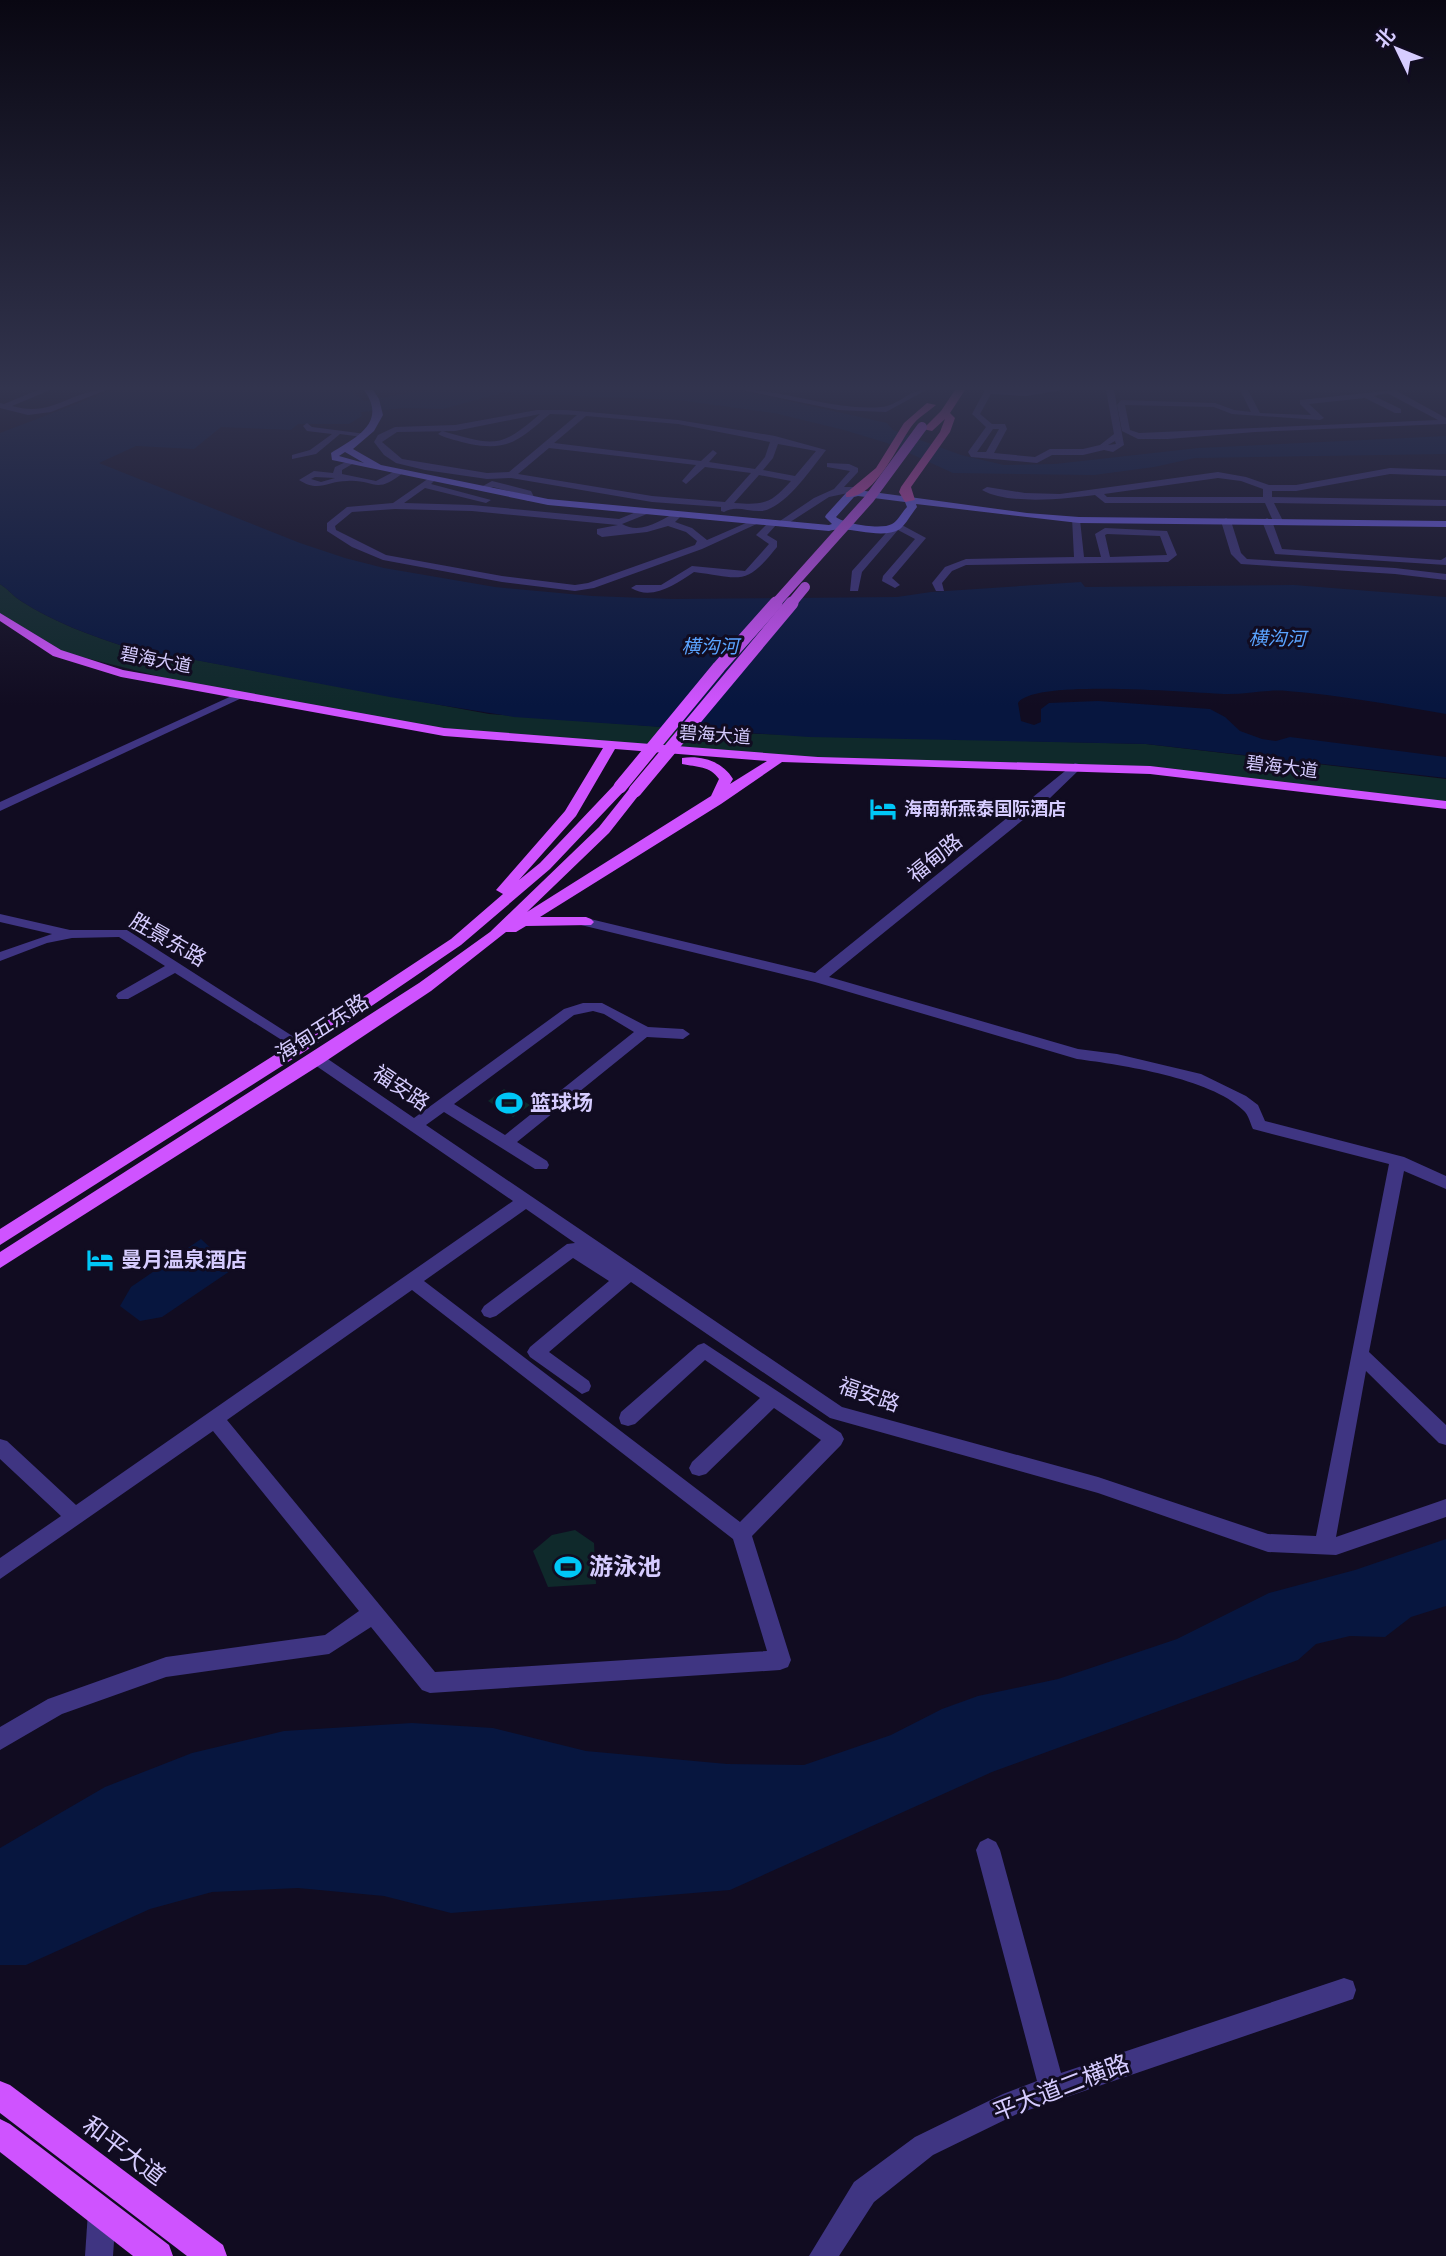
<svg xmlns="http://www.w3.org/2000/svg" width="1446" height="2256" font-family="'Public Sans','Noto Sans SC',sans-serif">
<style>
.green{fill:#0f292b}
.water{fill:#07163f}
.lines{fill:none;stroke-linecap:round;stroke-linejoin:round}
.minor{fill:#3f3582;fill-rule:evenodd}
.secondary{fill:#7563ff;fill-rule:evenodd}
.primary{fill:#cf53ff;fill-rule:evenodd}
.trunk{fill:#e74dc6;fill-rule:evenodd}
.primary-bridge-far1{stroke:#cf53ff;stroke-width:10}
.primary-bridge{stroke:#cf53ff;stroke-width:13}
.labels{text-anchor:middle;stroke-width:6;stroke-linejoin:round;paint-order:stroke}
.far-street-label{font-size:18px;fill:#d6ccff;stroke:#110c21}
.far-poi-label{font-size:18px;font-weight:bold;fill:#d6ccff;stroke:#110c21;text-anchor:start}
.far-water-label{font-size:19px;font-style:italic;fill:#5aa3ff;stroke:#110c21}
.street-label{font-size:21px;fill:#d6ccff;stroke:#110c21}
.poi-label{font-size:21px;font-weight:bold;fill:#d6ccff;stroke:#110c21;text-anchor:start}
.near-poi-label{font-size:24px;font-weight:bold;fill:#d6ccff;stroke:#110c21;text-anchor:start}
.near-street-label{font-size:24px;fill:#d6ccff;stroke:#110c21}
</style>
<rect width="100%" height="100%" fill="#110c21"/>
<g class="green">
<path d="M0 584C8 589 13 596 21 601 53 622 90 635 126 647L489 714 760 734 1146 744 1446 779V805L1124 769 783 757 444 732 194 685 50 649 0 616Z"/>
<path d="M504 1089 530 1105 513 1117 488 1101Z"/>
<path d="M575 1530 594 1543 596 1584 548 1587 533 1551 552 1535Z"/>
</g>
<g class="water">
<path d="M113 390H349L364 401 427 390H738L887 423 893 430 961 455 1004 465 1055 464 1198 448 1446 436V454L1195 458 1154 467 1094 475 953 473 887 443 844 430 774 413 678 400 501 393 443 409 405 408 361 412 362 416 349 424H298L291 430 221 427 194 449 136 446 99 463 300 543 345 558 384 568 495 587 592 596 673 599 897 597 931 592 1081 582 1085 587 1294 585 1446 597V714C1393 705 1340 695 1287 691 1268 689 1247 694 1228 694 1196 693 1032 678 1018 703L1021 721 1034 725 1041 722V709L1049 703 1098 701 1210 709 1225 717 1240 731 1262 739 1276 741 1290 737 1446 757V778L1146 744 809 737 514 717 390 697 126 647C90 635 53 622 21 601 13 596 8 589 0 584V433Z"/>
<path d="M201 1239 233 1269 162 1317 140 1321 120 1306 131 1287Z"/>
<path d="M1446 1539V1606L1411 1617 1385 1637 1350 1636 1316 1644 1298 1660 992 1772 730 1890 451 1913 384 1896 298 1888 212 1892 150 1909 26 1965H0V1848L105 1787 192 1753 284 1731 412 1723 493 1728 586 1751 727 1764 804 1765 891 1735 942 1709 978 1696 1058 1679 1177 1639 1269 1593 1355 1570Z"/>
</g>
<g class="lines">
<g class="minor">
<path d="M38 390H50L12 406C53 418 70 390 106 390L51 412 28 415 0 408V403L4 404Z"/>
<path d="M742 390C789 390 834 411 881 407 898 406 908 390 926 390L886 412 838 410Z"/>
<path d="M985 390H1063L1026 396 991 394 980 414 992 424H1005L1007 429 994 453 1035 457 1050 449H1083L1100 445 1114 434 1106 390H1114L1124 445 1113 452 1104 450 1083 455H1052L1037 463 971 457 968 452 986 427 972 414ZM993 429H999L986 452H977ZM1115 441 1116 444 1108 445Z"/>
<path d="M1240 390H1248L1260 413 1311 415 1300 404V400L1395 390 1446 418V424L1255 432 1168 439H1138L1122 431 1117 405 1121 400 1215 403 1234 410 1251 412ZM1387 393 1438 420 1139 433 1130 430 1125 405 1214 407 1232 414 1320 420 1324 418 1309 404 1365 398 1395 413H1401V409L1374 396Z"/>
<path d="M537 410H566L678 420 775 436 826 450C812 468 785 508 762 511 748 512 736 505 724 512L721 511V507L652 502 511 478 487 479 425 470 396 463 384 455 374 442 378 435 395 427 455 425ZM540 414C499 450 493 445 442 431L438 434C447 439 459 441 470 444 510 452 521 438 550 414L577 415 509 472 487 473 402 459 382 442 397 432 455 431ZM586 416 678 424 770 442 765 457 755 469 709 462 717 453 713 450 701 461 554 443ZM778 444 816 451 795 476 763 470 773 458ZM549 448 696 465 682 481 686 484 705 467 751 473 725 502 652 496 518 474ZM759 475 791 481C770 504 765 505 734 503Z"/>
<path d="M307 423 312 427 366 434 362 437 340 434 316 454 292 459V455L310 450 332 434 307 431 303 426Z"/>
<path d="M350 460 354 463 342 470V474L376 481 397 470 404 472C375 496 375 479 347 481 327 481 319 493 299 480L314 471 333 473 335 467ZM315 477 335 478 321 482 311 479Z"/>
<path d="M827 463 849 464 858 468V472L844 487H857L862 490 829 497 784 526 777 524 767 535 777 541V547C745 587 741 578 694 572 676 584 652 601 631 588L636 585H661L692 566 745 571 769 544 756 535 770 521 777 523 814 498 834 489 850 471 827 467Z"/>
<path d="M1390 468 1446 470V476L1390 474 1296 491H1272V497L1446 500V506L1274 503 1283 521 1278 524 1273 521 1265 503H1105L1095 495C1066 499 1007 505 982 490L987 487 1025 493 1060 494 1218 472 1246 477 1269 485H1296ZM1218 478 1241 481 1263 489V497H1107L1104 494Z"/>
<path d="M432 476 436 479 431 484 491 500 486 503 425 488 404 503 472 505 619 519 641 510H647V514L622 524C641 535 660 520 677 512L682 515 675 522 692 528 707 540 753 520 761 522 702 549 594 588 575 591 502 582 383 560 352 547 327 531V523L347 507 393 503ZM395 509 472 511 618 525 597 529V534L602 537 647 532 668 526 686 532 697 541 695 545 588 583 575 585 502 576 386 555 336 530 335 526 352 512Z"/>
<path d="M492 481 531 491 535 499 527 501 524 495 493 487 481 491V487Z"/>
<path d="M1072 518 1080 520 1084 557H1101L1095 534 1105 528 1167 531 1177 555 1168 562 966 565 952 571 942 583 944 591H936L932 583 945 567 966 559 1074 557ZM1107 534 1160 536 1167 555 1110 557 1105 535Z"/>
<path d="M1226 518 1231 521 1241 553 1247 559 1395 568 1446 574V580L1395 574 1241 564 1231 554 1221 521Z"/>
<path d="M1267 518 1272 521 1282 549 1441 560 1446 557V565L1275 554 1262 521Z"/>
<path d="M894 524H900L926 538 892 578 900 585 895 588 882 581 883 576 915 539 898 530 862 572 858 591H850L852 571Z"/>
<path d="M236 694 246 696 0 811V802Z"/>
<path d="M1075 763 1079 764V770L1050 798 829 977 1078 1049 1117 1054 1201 1074 1246 1096 1258 1105 1265 1121 1404 1157 1446 1176V1189L1404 1171 1369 1352 1446 1425V1445L1439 1443 1366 1371 1336 1537 1446 1499V1517L1336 1555 1268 1552 1098 1493 830 1418 631 1282 549 1352 589 1381 591 1386 589 1391 582 1394 530 1357 527 1352 530 1347 609 1281 573 1258 496 1316 490 1318 484 1316 481 1311 484 1306 567 1244 575 1243 526 1209 424 1281 740 1522 821 1440 774 1408 706 1474 699 1476 692 1474 689 1468 692 1462 760 1398 705 1360 635 1424 628 1426 621 1424 619 1418 621 1412 698 1345 704 1343 841 1433 844 1439 841 1445 752 1536 791 1660 788 1667 780 1670 430 1693 422 1690 371 1627 329 1654 166 1677 62 1714 0 1750V1727L48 1699 166 1657 325 1635 359 1611 213 1431 0 1579V1558L61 1516 0 1459V1439L7 1441 76 1505 513 1201 312 1063 309 1059 312 1055H322L414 1118 564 1009 583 1003H602L648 1027 683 1029 690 1034 683 1039 647 1037 517 1142 547 1161 549 1165 547 1169H535L444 1112 426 1125 842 1407 1098 1477 1268 1534 1316 1536 1389 1164 1253 1129C1250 1123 1249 1115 1243 1110 1210 1078 1122 1065 1077 1059L815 982 581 925 579 922 586 918 815 973ZM593 1011 604 1014 634 1032 505 1135 454 1104 574 1015ZM412 1290 733 1539 767 1651 435 1672 227 1420Z"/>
<path d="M0 914 70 930H127L308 1046 306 1049H296L175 973 128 999H118L116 996 118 993 165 966 119 937 72 938 47 943 0 961V952L52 934 0 922Z"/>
<path d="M988 1838 996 1842 1000 1850 1061 2073 1344 1978 1353 1981 1356 1990 1353 1999 1017 2114 933 2155 874 2202 839 2256H809L854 2182 915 2137 1003 2094 1037 2081 976 1850 980 1842Z"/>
<path d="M102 2198 112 2202 116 2212 113 2256H85L88 2212 92 2202Z"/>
</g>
<path class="secondary" d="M364 390H373L379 399 383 415 374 431 353 449 381 465 548 499 829 525 832 524 825 517 826 515 846 493 858 490 1027 513 1079 517 1446 521V527L1079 523 916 504 917 507C912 513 906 524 900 529 880 541 851 525 829 531L548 505 332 460 331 453C355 438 388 423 364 390ZM345 452 364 463 339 456ZM858 496 905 502 907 507C902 512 898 521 892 524 882 530 844 524 836 517L854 497Z"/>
<g class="primary">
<path d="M0 613 61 650 123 670 444 728 818 757 1150 766 1446 801V809L1150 774 782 762 721 804 540 917H586L591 919 594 922 591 925 526 926 516 932H506L431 991 323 1063 0 1268V1252L419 983 490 932 599 827 630 788 635 787 642 791 609 833 527 912 711 796 719 779C710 766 697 767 682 764V758C702 755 723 762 733 779L730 784 767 761 615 749 576 816 519 880 540 863 615 784H625V790L550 869 461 945 307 1050 0 1245V1229L295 1042 451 939 503 894 496 890 565 811 603 748 444 736 121 677 53 656 0 621Z"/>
<path d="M0 2081 10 2085 223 2245 227 2256H187L0 2113Z"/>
<path d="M0 2119 10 2124 169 2245 173 2256H133L0 2152Z"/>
</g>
<g class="trunk">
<path d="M955 390H965L950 413 955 418 950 432 911 487 915 500 905 502 899 492 901 487 940 432 945 419 932 431 923 429 941 411Z"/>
<path d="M927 403 936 405C928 412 918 417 911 427 898 445 874 500 846 497V493L876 468 904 423Z"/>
</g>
<g class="primary-bridge-far1">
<path d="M775 604 869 499 922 427"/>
<path d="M791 604 805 587"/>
</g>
<g class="primary-bridge">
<path d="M620 787 719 667 776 603"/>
<path d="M635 791 792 603"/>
</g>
</g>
<linearGradient id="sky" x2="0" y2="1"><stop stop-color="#090712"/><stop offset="0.55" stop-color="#32344e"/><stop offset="1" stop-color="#32344e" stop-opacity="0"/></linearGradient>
<rect width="1446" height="706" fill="url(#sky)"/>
<defs>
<g id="hotel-bare" transform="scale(2.1)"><path d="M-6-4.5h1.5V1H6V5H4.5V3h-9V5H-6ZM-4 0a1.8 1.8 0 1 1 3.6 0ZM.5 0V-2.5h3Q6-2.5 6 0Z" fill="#00c7f7" stroke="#110c21" stroke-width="2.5" paint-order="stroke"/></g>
<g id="stadium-bare" transform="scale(2.1)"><path d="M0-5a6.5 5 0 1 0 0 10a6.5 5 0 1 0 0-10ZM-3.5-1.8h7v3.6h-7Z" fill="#00c7f7" stroke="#110c21" stroke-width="2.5" paint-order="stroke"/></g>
</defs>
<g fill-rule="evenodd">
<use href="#hotel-bare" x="883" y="809"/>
<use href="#stadium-bare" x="509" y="1103"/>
<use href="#hotel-bare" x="100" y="1260"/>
<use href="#stadium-bare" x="568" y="1567"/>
</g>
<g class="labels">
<g class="far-street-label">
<text transform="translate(156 660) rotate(11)" y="6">碧海大道</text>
<text transform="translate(715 735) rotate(4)" y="6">碧海大道</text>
<text transform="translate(1282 767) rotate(7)" y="6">碧海大道</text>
</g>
<g class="far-poi-label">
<text x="904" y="815">海南新燕泰国际酒店</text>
</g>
<g class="far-water-label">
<text transform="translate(1277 638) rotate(1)" y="7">横沟河</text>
<text x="710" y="653">横沟河</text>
</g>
<g class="street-label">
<text transform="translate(935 858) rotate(-39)" y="7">福甸路</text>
<text transform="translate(168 940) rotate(30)" y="7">胜景东路</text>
<text transform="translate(322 1028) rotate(-33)" y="7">海甸五东路</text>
<text transform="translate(401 1088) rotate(34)" y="7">福安路</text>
<text transform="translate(869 1395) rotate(19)" y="7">福安路</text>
</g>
<g class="poi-label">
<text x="530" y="1110">篮球场</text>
<text x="121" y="1267">曼月温泉酒店</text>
</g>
<g class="near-poi-label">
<text x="589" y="1575">游泳池</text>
</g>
<g class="near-street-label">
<text transform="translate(1061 2088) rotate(-21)" y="8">平大道二横路</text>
<text transform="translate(124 2151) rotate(37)" y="8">和平大道</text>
</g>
</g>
<g transform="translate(1397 49) rotate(313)" stroke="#110c21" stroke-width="5" paint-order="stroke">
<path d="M0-5L12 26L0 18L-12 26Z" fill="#d6ccff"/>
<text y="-10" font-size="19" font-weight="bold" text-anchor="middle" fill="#d6ccff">北</text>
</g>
</svg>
